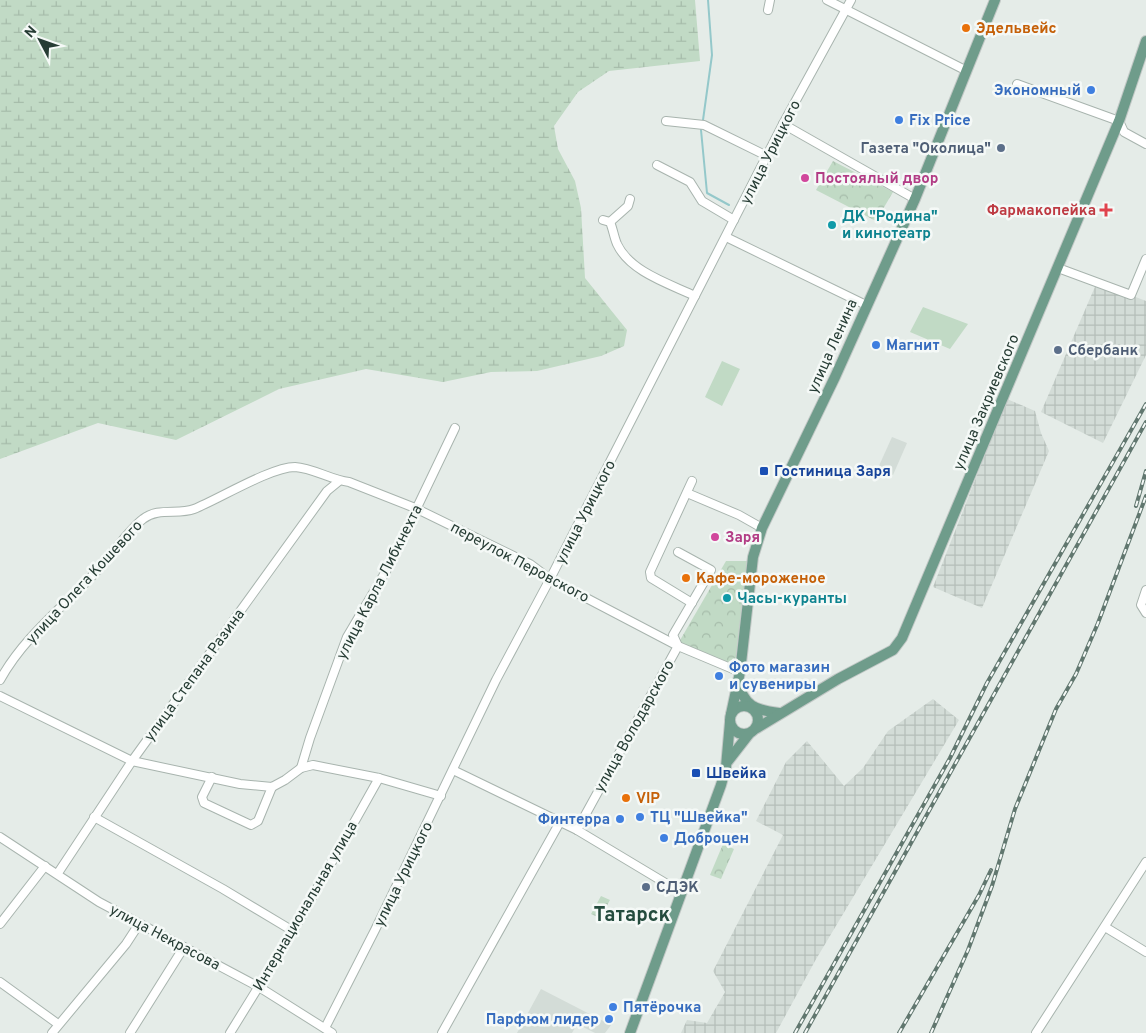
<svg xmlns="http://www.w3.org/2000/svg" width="1146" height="1033" font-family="Overpass,sans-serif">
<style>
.built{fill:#d3dcd7}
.industrial{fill:url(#industrial-grid)}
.wetland{fill:url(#wetland-marsh)}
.park{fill:url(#park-crowns)}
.pitch{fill:#c1dac5}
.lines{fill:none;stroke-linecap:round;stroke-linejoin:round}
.stream{stroke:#94c8ca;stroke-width:2}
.minor-casing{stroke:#a8b4ae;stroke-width:10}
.major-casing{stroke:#c2c8c6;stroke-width:12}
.minor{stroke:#fff;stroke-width:8}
.major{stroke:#6f9c8b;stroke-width:10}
.rail-casing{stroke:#61776f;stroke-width:4}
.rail{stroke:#f5f9f7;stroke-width:2;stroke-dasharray:5.5;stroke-linecap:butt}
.food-dot{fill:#e8710a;stroke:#f5f9f7;stroke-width:2}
.shop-dot{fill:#3f7fe0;stroke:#f5f9f7;stroke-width:2}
.service-dot{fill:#5c6f8a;stroke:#f5f9f7;stroke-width:2}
.hotel-dot{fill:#d1479c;stroke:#f5f9f7;stroke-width:2}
.health-dot{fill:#e0444e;stroke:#f5f9f7;stroke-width:2}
.culture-dot{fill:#0f9aa8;stroke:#f5f9f7;stroke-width:2}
.transit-dot{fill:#1a4fb4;stroke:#f5f9f7;stroke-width:2}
.labels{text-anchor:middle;stroke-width:5;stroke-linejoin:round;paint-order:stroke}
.food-label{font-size:15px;font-weight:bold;fill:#c56008;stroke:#f5f9f7;text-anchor:start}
.shop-label{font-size:15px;font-weight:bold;fill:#366cbe;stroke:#f5f9f7;text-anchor:start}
.service-label{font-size:15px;font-weight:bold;fill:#4e5e75;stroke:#f5f9f7;text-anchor:start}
.street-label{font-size:15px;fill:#263c34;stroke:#f5f9f7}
.hotel-label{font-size:15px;font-weight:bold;fill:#b23c85;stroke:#f5f9f7;text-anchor:start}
.health-label{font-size:15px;font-weight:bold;fill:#be3a42;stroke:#f5f9f7;text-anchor:end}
.culture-label{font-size:15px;font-weight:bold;fill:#0d838f;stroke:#f5f9f7;text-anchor:start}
.transit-label{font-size:15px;font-weight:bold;fill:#164399;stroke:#f5f9f7;text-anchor:start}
.district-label{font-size:20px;font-weight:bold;fill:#244c3e;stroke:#f5f9f7}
</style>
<defs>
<pattern id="industrial-grid" width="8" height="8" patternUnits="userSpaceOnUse" patternTransform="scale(1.25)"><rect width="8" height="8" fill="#d3dcd7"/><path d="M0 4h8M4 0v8" fill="none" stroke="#b5beb9"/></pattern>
<pattern id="wetland-marsh" width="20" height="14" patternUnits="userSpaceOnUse" patternTransform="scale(1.25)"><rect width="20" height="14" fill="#c1dac5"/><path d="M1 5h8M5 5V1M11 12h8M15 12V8" fill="none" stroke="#a6bcaa"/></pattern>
<pattern id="park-crowns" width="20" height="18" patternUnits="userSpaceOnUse" patternTransform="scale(1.25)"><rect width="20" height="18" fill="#c1dac5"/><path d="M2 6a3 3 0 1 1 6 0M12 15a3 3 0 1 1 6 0" fill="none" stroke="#a6bcaa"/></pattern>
</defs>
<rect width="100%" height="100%" fill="#e5ece8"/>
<g class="built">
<path d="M892 437 907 443 893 475 878 468Z"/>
<path d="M541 989 611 1025 605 1033H595L577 1024 572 1033H517Z"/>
</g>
<g class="industrial">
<path d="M1097 282 1146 301V355L1103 443 1041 412Z"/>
<path d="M1007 399 1035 411 1041 433 1049 451 982 608 933 587Z"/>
<path d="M933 699 959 720 815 961 776 1033H681L687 1020 707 1023 725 992 713 971 783 835 756 821 786 762 807 741 844 786 863 768 888 731Z"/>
</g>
<path class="wetland" d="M0 0H695L700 61 609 71 578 92 554 126 558 149 575 181 581 208 585 278 627 330 624 346 601 356 537 371 491 372 443 382 366 369 279 389 176 440 98 423 0 459Z"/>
<g class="park">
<path d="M833 161 893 192 876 221 816 190Z"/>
<path d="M726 561H747L735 665 679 642Z"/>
<path d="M723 844 734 849 721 879 710 875Z"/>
<path d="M601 896 610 900 600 918 591 914Z"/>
</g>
<g class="pitch">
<path d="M923 307 968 324 950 349 910 332Z"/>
<path d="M722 361 740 369 722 406 705 397Z"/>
</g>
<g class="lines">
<g class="stream">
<path d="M703 120 712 55 708 0"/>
<path d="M701 130 707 193 729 205"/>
</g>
<g class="minor-casing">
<g id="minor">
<path d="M827 0 967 71"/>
<path d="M768 10 770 0"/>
<path d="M1017 84 1119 121 1124 132 1146 144"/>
<path d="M666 121 704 125 767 156"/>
<path d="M783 124 915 199"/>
<path d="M657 165 690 182 702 201 734 220"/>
<path d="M603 220 610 222C613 229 614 237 617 244 630 272 670 284 695 296"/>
<path d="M610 222 628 206 630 199"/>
<path d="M726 237 866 305"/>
<path d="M1058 268 1131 295 1146 259"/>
<path d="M687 493 739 515 762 528"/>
<path d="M1146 590 1141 605 1146 613"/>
<path d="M692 603 651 578 650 572 692 481"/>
<path d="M0 680C24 637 62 608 95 573 110 558 127 531 143 519 158 507 178 515 194 509 219 499 271 467 295 467 313 468 331 480 349 482L415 508 530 564 550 579 678 646 740 672"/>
<path d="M0 696 132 761 240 784 272 787 285 780 301 768 313 765 379 778 441 796"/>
<path d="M301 768 310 738 347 637 389 566 455 428"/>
<path d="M453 770 577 830 682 893"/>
<path d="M212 777 202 797 204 803 251 825 258 821 272 787"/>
<path d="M94 817 223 889 293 931"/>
<path d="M577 830 678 646 673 635 711 570 678 552"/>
<path d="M0 837 99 902 259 987 332 1033"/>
<path d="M58 873 132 761 327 491 338 482"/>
<path d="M0 924 45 866"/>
<path d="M1105 927 1146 952"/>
<path d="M0 982 58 1024"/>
<path d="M325 1028 375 930 496 680 550 579 783 124 851 0"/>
<path d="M52 1033 126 944 139 924"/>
<path d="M130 1033 184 947"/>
<path d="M230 1033 293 931 379 778"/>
<path d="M442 1033 560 822"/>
<path d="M1036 1033 1146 862"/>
</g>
</g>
<g class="major-casing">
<g id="major">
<path d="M738 682C744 706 755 710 779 713"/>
<circle cx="744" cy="720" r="14"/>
<path d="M731 714 740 672 753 557 762 528 835 377 915 199 995 0"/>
<path d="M757 728 838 679 893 650 902 638 1119 121 1146 41"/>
<path d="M728 761 749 734"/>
<path d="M630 1033 721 785 726 767 730 722"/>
</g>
</g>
<use href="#minor" class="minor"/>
<use href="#major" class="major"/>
<g class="rail-casing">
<g id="rail">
<path d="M1136 506 1146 471"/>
<path d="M795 1033 950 758 987 683 1146 404"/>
<path d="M805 1033 1146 422"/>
<path d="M899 1033 979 895 991 870"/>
<path d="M931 1033 968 950 992 886 1015 809 1056 709 1076 674 1098 623 1146 496"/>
</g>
</g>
<use href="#rail" class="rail"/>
</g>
<g class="food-dot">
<circle cx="966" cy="28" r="5"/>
<circle cx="686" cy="578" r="5"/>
<circle cx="626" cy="798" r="5"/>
</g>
<g class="shop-dot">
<circle cx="1091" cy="90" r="5"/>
<circle cx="899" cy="120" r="5"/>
<circle cx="876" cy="345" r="5"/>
<circle cx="719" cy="676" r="5"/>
<circle cx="640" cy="817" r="5"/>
<circle cx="620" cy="819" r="5"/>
<circle cx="664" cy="838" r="5"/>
<circle cx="613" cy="1007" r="5"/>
<circle cx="609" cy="1019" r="5"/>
</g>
<g class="service-dot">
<circle cx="1001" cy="148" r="5"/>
<circle cx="1058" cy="350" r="5"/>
<circle cx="646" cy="887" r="5"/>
</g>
<g class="hotel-dot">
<circle cx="805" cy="178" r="5"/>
<circle cx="715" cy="537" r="5"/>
</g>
<path class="health-dot" d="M1103.5 202.5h5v5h5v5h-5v5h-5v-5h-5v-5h5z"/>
<g class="culture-dot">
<circle cx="832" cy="225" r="5"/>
<circle cx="727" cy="598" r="5"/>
</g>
<g class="transit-dot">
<rect x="759" y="466" width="10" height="10" rx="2.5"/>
<rect x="691" y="768" width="10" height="10" rx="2.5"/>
</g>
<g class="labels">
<g class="food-label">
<text x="976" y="33">Эдельвейс</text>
<text x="696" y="583">Кафе-мороженое</text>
<text x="636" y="803">VIP</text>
</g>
<g class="shop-label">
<text x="1081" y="95" text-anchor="end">Экономный</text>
<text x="909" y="125">Fix Price</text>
<text x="886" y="350">Магнит</text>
<text x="729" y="672">Фото магазин<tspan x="729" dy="17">и сувениры</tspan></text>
<text x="650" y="822">ТЦ "Швейка"</text>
<text x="610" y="824" text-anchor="end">Финтерра</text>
<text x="674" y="843">Доброцен</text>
<text x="623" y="1012">Пятёрочка</text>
<text x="599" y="1024" text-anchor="end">Парфюм лидер</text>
</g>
<g class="service-label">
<text x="991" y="153" text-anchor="end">Газета "Околица"</text>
<text x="1068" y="355">Сбербанк</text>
<text x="656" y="892">СДЭК</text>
</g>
<g class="street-label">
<text transform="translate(770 152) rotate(-63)" y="5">улица Урицкого</text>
<text transform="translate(832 346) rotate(-66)" y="5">улица Ленина</text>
<text transform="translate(986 402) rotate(-67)" y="5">улица Закриевского</text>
<text transform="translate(585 512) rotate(-63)" y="5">улица Урицкого</text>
<text transform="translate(520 562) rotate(28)" y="5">переулок Перовского</text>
<text transform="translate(84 582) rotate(-47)" y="5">улица Олега Кошевого</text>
<text transform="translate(379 582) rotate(-63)" y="5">улица Карла Либкнехта</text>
<text transform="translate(194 675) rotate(-54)" y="5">улица Степана Разина</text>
<text transform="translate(634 726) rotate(-61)" y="5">улица Володарского</text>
<text transform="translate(403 874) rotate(-64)" y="5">улица Урицкого</text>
<text transform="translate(305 906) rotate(-60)" y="5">Интернациональная улица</text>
<text transform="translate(165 937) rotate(28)" y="5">улица Некрасова</text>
</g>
<g class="hotel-label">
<text x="815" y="183">Постоялый двор</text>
<text x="725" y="542">Заря</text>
</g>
<g class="health-label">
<text x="1096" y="215">Фармакопейка</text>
</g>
<g class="culture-label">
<text x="842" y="221">ДК "Родина"<tspan x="842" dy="17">и кинотеатр</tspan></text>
<text x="737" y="603">Часы-куранты</text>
</g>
<g class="transit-label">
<text x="774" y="476">Гостиница Заря</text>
<text x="706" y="778">Швейка</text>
</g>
<g class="district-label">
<text x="632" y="921">Татарск</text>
</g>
</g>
<g transform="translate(40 40) rotate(311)" stroke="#f5f9f7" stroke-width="4" paint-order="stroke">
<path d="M0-4L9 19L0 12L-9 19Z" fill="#263c34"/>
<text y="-8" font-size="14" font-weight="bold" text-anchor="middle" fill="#263c34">N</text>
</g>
</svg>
